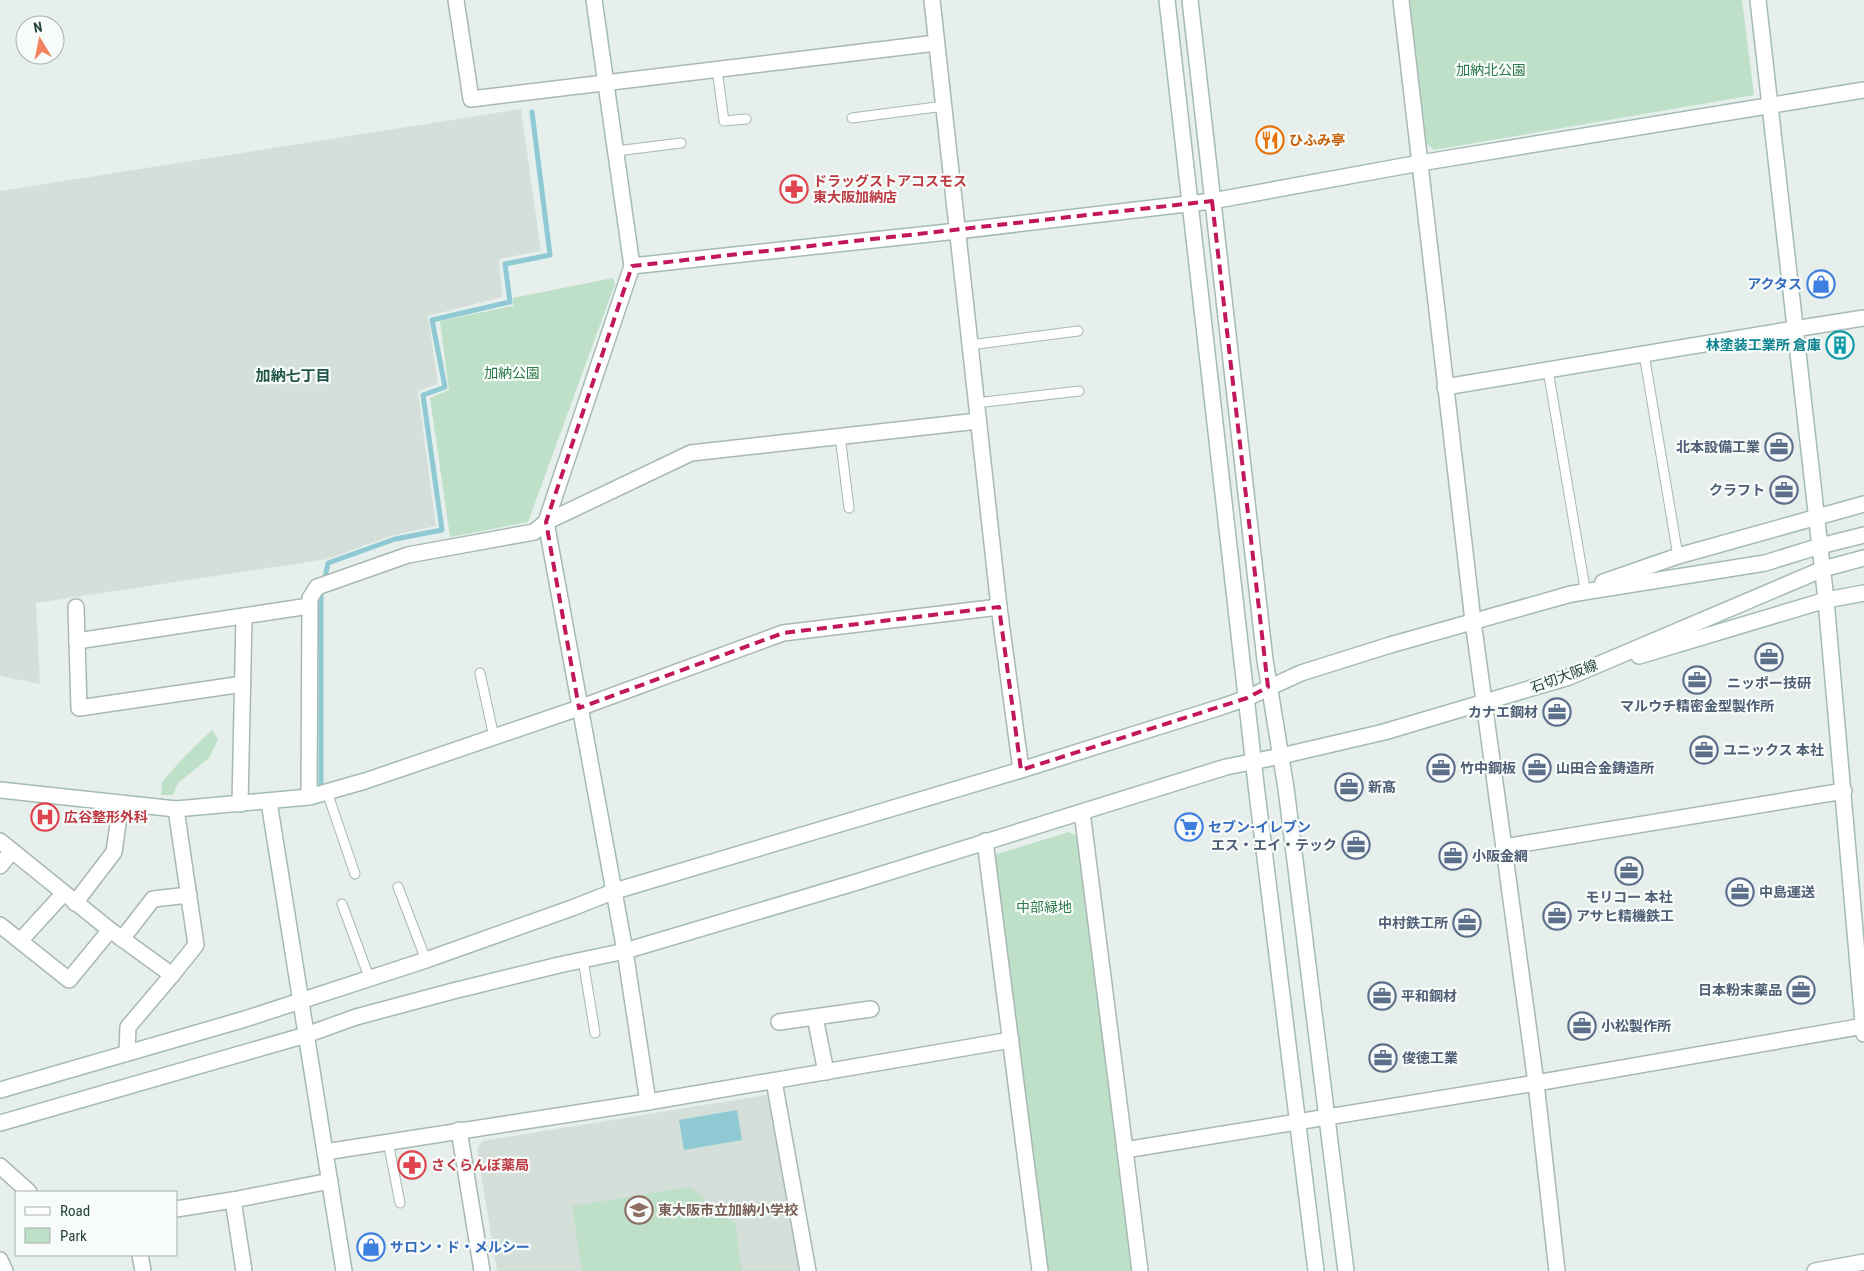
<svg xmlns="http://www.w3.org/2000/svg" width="1864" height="1271" font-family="'Roboto Condensed','Noto Sans JP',sans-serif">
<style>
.built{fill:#d4dfda}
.green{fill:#bfe0c8}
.water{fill:#8ec9d4}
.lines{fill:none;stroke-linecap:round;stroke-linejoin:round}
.stream{stroke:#8ec9d4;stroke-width:5}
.lane-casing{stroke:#a8b8b2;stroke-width:11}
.street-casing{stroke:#a8b8b2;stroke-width:18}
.secondary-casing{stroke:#a4bbb3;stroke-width:18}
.lane{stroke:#fff;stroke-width:9}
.street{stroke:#fff;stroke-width:15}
.secondary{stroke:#fff;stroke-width:15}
.marked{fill:none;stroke:#c2185b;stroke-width:4;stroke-dasharray:10 6;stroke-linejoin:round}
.labels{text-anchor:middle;stroke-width:4.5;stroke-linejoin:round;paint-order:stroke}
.park-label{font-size:14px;fill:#2d7a4b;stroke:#f7fbf9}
.food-label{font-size:14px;font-weight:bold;fill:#c56008;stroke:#f7fbf9;text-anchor:start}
.health-label{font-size:14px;font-weight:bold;fill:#be3a42;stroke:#f7fbf9;text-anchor:start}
.shop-label{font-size:14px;font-weight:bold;fill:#366cbe;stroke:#f7fbf9;text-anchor:start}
.culture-label{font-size:14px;font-weight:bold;fill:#0d838f;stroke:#f7fbf9;text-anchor:end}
.service-label{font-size:14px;font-weight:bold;fill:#4e5e75;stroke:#f7fbf9;text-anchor:start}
.street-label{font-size:14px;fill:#24423a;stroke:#f7fbf9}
.education-label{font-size:14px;font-weight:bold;fill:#785e54;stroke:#f7fbf9;text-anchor:start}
.neighbourhood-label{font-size:15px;font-weight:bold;fill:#1f5548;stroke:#f7fbf9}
</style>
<rect width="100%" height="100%" fill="#e6efeb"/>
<g class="built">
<path d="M521 109 541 251 499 259 502 297 428 316 438 384 418 391 436 526 390 536 328 559 36 603 40 684 0 676V191Z"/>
<path d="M772 1094 801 1271H497L477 1150 482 1141Z"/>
</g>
<g class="green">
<path d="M1410 0H1742L1754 95 1434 150 1426 143Z"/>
<path d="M613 278 615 284 528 522 450 537 430 398 449 390 440 321 513 306V298Z"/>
<path d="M212 730 218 739 209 758 178 783 173 795H161L162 782 184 757Z"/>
<path d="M1069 832 1078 836 1133 1271H1048L994 855Z"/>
<path d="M690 1187 735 1223 742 1271H582L572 1206Z"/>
</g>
<path class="water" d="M737 1110 742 1140 684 1150 679 1120Z"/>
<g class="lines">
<g class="stream">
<path d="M324 582 328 563 395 539 442 530 423 395 445 387 432 320 510 302 505 264 550 255 532 112"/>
<path d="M321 787V590"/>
</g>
<g class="lane-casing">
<g id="lane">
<path d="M717 69 724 121 746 119"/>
<path d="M852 118 944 106"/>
<path d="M616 151 681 143"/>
<path d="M970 345 1078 331"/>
<path d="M1644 354 1678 556"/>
<path d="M1548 370 1585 588"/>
<path d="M976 403 1079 391"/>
<path d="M840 436 849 508"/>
<path d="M480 673 494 737"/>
<path d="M327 792 355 874"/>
<path d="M398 887 426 960"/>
<path d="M342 904 369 977"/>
<path d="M583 960 595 1033"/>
<path d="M388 1142 400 1203"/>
</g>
</g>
<g class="street-casing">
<g id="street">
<path d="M456 0 471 99 936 43"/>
<path d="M932 0 999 607 1021 770"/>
<path d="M1401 0 1473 621 1536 1083 1557 1271"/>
<path d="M1794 329 1864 318"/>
<path d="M76 607 79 708 243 684"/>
<path d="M77 641 309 606"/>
<path d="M579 708 783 633 999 607"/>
<path d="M309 797 310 598 317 587 408 555 534 532 546 522 691 453 978 421"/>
<path d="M240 804 244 616"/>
<path d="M1082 812 1125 1150"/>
<path d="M0 841 110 930 172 975 128 1027 127 1053"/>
<path d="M985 841 1040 1271"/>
<path d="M1504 847 1844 791"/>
<path d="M0 866 12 851"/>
<path d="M75 903 114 852 121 803"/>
<path d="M0 925 69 980 110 930"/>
<path d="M122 939 153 899 189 895"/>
<path d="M20 941 64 893"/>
<path d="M625 951 648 1102"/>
<path d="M172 975 196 945 176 809"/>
<path d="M815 1017 826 1072"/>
<path d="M779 1022 871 1009"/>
<path d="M774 1081 808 1271"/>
<path d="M459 1130 482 1271"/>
<path d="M325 1152 648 1102 1011 1040"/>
<path d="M0 1166 29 1192"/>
<path d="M233 1200 244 1271"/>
<path d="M176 1209 233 1200 330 1181"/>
<path d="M140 1255 143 1271"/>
<path d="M0 1260 5 1271"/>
<path d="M1140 1271 1125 1150 1536 1083 1864 1026"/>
<path d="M1815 1271 1864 1262"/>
</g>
</g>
<g class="secondary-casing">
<g id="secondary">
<path d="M594 0 632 266"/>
<path d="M1167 0 1257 793 1316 1271"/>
<path d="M1190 0 1265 660 1286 788 1346 1271"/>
<path d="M1758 0 1826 600 1864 1034"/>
<path d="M1445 387 1794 329"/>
<path d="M1603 582 1678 556 1864 504"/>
<path d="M1639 656 1826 600 1864 593"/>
<path d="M0 790 176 809 309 797 365 781 579 708"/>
<path d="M269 802 344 1271"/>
<path d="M625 951 546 522 632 266 957 231 1212 201 1420 163 1864 90"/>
<path d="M0 1090 245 1019 426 960 572 908 615 891 1021 770 1221 707 1247 698 1301 673 1390 645 1571 594 1765 563 1820 546 1864 535"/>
<path d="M0 1123 306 1035 356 1017 453 991 559 965 625 951 857 882 1226 767 1281 756 1384 732 1569 677 1823 569 1864 558"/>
</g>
</g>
<use href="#lane" class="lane"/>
<use href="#street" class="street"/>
<use href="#secondary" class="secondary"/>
</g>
<path class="marked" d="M1212 201 1268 687 1247 698 1021 770 999 607 783 633 579 708 546 522 632 266Z"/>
<defs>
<g id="restaurant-ring" transform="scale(1.4375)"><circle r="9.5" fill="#f7fbf9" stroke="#e8710a" stroke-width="1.5"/><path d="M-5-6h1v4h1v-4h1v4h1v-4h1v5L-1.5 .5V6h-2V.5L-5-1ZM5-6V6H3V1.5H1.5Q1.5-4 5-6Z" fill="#e8710a"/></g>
<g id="pharmacy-ring" transform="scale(1.4375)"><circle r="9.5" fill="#f7fbf9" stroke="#e0444e" stroke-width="1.5"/><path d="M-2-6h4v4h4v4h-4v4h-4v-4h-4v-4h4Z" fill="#e0444e"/></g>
<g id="shop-ring" transform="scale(1.4375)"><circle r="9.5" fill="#f7fbf9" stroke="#3f7fe0" stroke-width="1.5"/><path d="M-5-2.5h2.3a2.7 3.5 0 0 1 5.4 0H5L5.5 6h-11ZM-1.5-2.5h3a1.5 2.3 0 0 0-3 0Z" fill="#3f7fe0"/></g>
<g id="building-ring" transform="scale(1.4375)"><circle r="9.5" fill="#f7fbf9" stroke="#0f9aa8" stroke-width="1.5"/><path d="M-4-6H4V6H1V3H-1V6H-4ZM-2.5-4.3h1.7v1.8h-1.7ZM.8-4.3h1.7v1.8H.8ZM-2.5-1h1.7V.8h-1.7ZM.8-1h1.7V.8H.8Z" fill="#0f9aa8"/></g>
<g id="office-ring" transform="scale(1.4375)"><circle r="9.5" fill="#f7fbf9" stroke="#5c6f8a" stroke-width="1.5"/><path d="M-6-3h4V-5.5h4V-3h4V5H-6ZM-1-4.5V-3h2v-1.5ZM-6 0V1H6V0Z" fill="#5c6f8a"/></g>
<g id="hospital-ring" transform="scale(1.4375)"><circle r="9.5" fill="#f7fbf9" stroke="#e0444e" stroke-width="1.5"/><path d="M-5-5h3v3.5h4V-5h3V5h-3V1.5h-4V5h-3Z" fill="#e0444e"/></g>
<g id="supermarket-ring" transform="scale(1.4375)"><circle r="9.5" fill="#f7fbf9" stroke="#3f7fe0" stroke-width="1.5"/><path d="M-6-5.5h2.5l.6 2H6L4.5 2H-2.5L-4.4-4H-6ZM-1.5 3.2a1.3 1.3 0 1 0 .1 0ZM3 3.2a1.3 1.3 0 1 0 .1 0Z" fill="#3f7fe0"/></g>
<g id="school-ring" transform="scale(1.4375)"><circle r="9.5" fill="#f7fbf9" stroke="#8d6e63" stroke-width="1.5"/><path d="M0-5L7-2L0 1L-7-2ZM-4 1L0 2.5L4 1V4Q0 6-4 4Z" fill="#8d6e63"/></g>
</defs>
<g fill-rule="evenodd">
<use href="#restaurant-ring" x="1270" y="140"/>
<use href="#pharmacy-ring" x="794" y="189"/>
<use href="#shop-ring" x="1821" y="284"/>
<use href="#building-ring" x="1840" y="345"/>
<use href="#office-ring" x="1779" y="447"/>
<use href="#office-ring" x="1784" y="490"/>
<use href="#office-ring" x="1769" y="657"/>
<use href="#office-ring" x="1697" y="680"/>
<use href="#office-ring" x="1557" y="712"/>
<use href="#office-ring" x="1704" y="750"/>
<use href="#office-ring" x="1441" y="768"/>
<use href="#office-ring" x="1537" y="768"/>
<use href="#office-ring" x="1349" y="787"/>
<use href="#hospital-ring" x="45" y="817"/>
<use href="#supermarket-ring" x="1189" y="827"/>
<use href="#office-ring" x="1356" y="845"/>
<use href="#office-ring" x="1453" y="856"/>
<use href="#office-ring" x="1629" y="871"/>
<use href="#office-ring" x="1740" y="892"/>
<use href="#office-ring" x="1557" y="916"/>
<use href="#office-ring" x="1467" y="923"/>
<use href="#office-ring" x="1801" y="990"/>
<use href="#office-ring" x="1382" y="996"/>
<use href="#office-ring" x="1582" y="1026"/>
<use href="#office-ring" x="1383" y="1058"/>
<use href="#pharmacy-ring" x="412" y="1165"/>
<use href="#school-ring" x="639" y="1210"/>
<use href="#shop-ring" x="371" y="1247"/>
</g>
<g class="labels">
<g class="park-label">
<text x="1491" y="75">加納北公園</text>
<text x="512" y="378">加納公園</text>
<text x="1044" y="912">中部緑地</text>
</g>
<g class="food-label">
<text x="1289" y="145">ひふみ亭</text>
</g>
<g class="health-label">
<text x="813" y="186">ドラッグストアコスモス<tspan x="813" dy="16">東大阪加納店</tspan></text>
<text x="64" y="822">広谷整形外科</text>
<text x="431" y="1170">さくらんぼ薬局</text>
</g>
<g class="shop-label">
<text x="1802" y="289" text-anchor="end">アクタス</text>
<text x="1208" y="832">セブン-イレブン</text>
<text x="390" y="1252">サロン・ド・メルシー</text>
</g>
<g class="culture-label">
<text x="1821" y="350">林塗装工業所 倉庫</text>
</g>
<g class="service-label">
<text x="1760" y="452" text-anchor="end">北本設備工業</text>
<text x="1765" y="495" text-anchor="end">クラフト</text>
<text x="1769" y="688" text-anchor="middle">ニッポー技研</text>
<text x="1697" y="711" text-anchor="middle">マルウチ精密金型製作所</text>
<text x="1538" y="717" text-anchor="end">カナエ鋼材</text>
<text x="1723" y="755">ユニックス 本社</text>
<text x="1460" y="773">竹中鋼板</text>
<text x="1556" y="773">山田合金鋳造所</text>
<text x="1368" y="792">新髙</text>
<text x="1337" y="850" text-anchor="end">エス・エイ・テック</text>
<text x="1472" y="861">小阪金網</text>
<text x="1759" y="897">中島運送</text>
<text x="1629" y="902" text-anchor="middle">モリコー 本社</text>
<text x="1576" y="921">アサヒ精機鉄工</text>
<text x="1448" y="928" text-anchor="end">中村鉄工所</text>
<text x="1782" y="995" text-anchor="end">日本粉末薬品</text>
<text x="1401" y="1001">平和鋼材</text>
<text x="1601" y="1031">小松製作所</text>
<text x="1402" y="1063">俊徳工業</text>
</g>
<g class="street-label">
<text transform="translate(1564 676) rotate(-20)" y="5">石切大阪線</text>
</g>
<g class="education-label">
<text x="658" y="1215">東大阪市立加納小学校</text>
</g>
<g class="neighbourhood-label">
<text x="293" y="381">加納七丁目</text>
</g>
</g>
<rect x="15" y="1191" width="162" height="65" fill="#f7fbf9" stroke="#a3b1ad"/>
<rect x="25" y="1207" width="25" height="8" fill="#ffffff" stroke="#a3b1ad"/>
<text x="60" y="1216" font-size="15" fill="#24423a">Road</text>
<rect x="25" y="1228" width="25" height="15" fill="#bfe0c8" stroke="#a3b1ad"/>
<text x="60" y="1241" font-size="15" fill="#24423a">Park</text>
<g transform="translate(40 40) rotate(350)"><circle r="24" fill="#f7fbf9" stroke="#a3b1ad"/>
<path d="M0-4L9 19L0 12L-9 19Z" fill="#f4845f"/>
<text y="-8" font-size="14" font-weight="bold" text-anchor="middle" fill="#24423a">N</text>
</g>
</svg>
